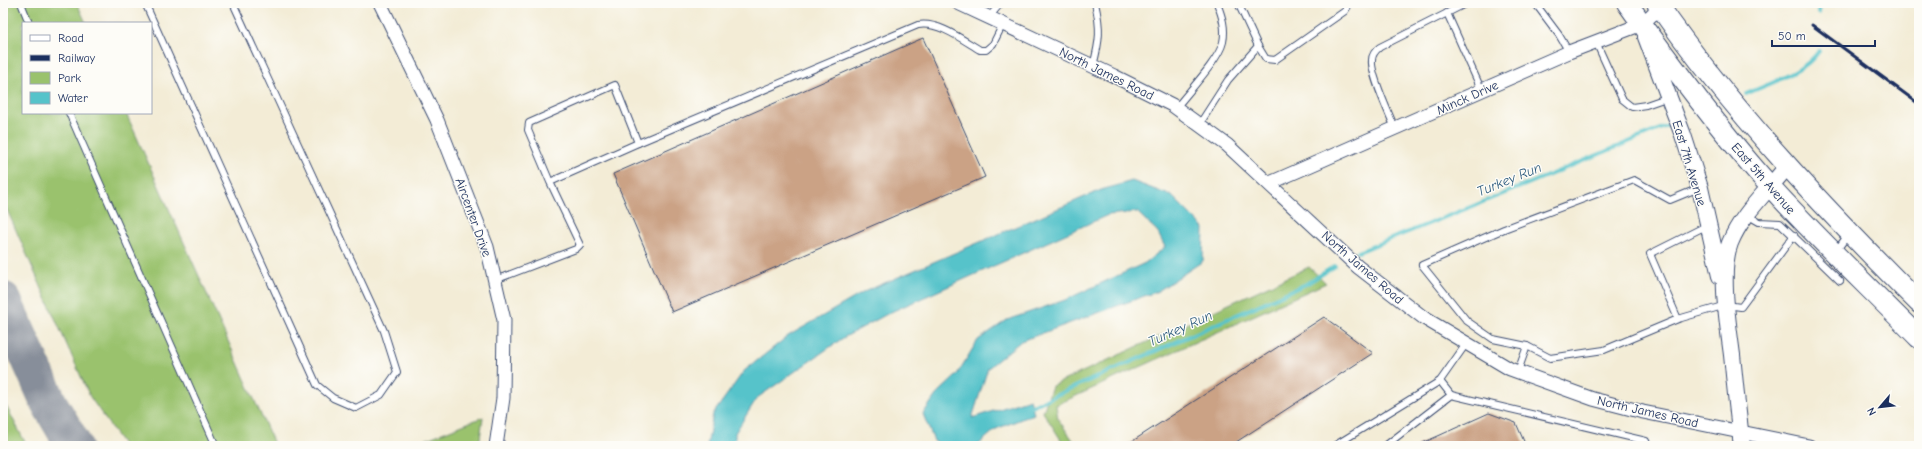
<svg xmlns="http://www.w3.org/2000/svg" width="1922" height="449" font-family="'Comic Neue',sans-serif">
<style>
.green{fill:#9ac26d;stroke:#5a7866}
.water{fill:#56c3ca;stroke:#387994}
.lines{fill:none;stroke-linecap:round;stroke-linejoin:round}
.stream{stroke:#56c3ca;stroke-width:4}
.taxiway{stroke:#878e9a;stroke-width:37}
.building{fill:#cba285}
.service-casing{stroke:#3b4b70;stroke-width:8}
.minor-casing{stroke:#3b4b70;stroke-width:15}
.tertiary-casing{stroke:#3b4b70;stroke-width:18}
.primary-casing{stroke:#3b4b70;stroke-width:22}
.service{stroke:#fff;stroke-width:6}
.minor{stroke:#fff;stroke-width:13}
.tertiary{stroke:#fff;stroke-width:16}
.primary{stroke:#fff;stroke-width:20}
.rail{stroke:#1b2f5e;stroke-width:3}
.labels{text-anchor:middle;stroke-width:3;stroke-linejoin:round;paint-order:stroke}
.street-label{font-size:13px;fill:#1b2f5e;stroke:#fdfcf7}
.water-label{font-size:14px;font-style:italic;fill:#2d5b7e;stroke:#fdfcf7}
</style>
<rect width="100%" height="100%" fill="#fdfcf7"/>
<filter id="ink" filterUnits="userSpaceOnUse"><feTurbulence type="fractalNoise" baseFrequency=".025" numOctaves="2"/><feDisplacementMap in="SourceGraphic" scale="8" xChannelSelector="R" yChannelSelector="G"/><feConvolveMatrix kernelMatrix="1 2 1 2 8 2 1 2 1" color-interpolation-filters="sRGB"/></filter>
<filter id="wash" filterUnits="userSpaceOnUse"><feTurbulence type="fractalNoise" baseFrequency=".012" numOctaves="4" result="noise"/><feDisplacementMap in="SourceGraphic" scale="16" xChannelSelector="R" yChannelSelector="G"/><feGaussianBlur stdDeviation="0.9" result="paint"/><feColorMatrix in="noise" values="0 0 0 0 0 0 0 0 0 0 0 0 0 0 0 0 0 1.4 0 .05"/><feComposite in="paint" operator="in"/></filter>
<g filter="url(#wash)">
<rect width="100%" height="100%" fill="#f3ecd6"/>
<g class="green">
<path d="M3 3H77L86 23H23V113H126L275 446H124L90 397 3 201Z"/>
<path d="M1309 267 1326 283 1056 405 1058 419 1077 446H1065L1043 412 1052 386Z"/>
<path d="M3 400 27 446H3Z"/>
<path d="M483 417 479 446H409Z"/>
</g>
<path class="water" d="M1132 181 1172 196 1204 228 1203 261 1158 291 1021 341 988 368 972 418 1030 399 1034 414 996 429 977 446H942L934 441 923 414 936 395 956 376 978 340 1007 320 1065 300 1145 263 1165 247 1157 231 1137 212 1108 215 891 312 843 338 757 398 735 433V446H707L713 414 744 371 788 336 866 291 1101 190Z"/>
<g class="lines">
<g class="stream">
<path d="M1819 13 1820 3"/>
<path d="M1746 94C1770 83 1804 73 1819 51"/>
<path d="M1358 252 1523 186 1667 126"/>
<path d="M1032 406 1306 284 1335 266"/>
</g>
<path class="taxiway" d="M3 300 49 403 74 446"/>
</g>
<g id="blocks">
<g class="building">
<path d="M923 38 985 177 672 312 613 174Z"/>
<path d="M1324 317 1373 353 1230 446H1125Z"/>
<path d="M1489 413 1516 423 1526 446H1416Z"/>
</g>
</g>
</g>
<g filter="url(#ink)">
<use href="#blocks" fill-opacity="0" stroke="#3b4b70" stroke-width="1"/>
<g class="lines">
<g class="service-casing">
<g id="service">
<path d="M21 3 29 23"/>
<path d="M145 3 317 385 333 398 356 408 381 395 397 372 384 331 233 3"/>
<path d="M1238 3 1258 46"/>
<path d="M1535 3 1559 35 1569 52"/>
<path d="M1447 13 1482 91"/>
<path d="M989 17 1001 3"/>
<path d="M1596 42 1622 99 1632 107 1646 105 1669 97"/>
<path d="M1093 66C1100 40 1101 29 1095 3"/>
<path d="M1176 108C1188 92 1219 60 1223 42 1226 28 1222 16 1217 3"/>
<path d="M69 113 216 446"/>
<path d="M1199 125 1228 80 1258 46 1266 59 1275 60 1345 11 1350 3"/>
<path d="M1395 128C1389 114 1370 73 1372 60 1372 54 1376 50 1380 47L1467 3"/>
<path d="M638 143 918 25C938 21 963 40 980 50H986L993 44 1003 24"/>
<path d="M1699 188 1670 200 1634 180 1504 229 1422 265 1467 321 1493 339 1527 346 1550 358 1604 350 1678 319 1726 305 1741 307 1794 235"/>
<path d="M1747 215 1759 222 1780 223 1840 281"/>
<path d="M1836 251 1848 235"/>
<path d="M495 280 576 249 580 245 550 182 638 143 615 85 529 123 528 130 550 182"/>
<path d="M1678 319 1650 254 1708 225"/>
<path d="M1518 371 1527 346"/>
<path d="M1440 381 1451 395"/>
<path d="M1334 446 1440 381 1466 344"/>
<path d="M1385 446 1451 395 1646 441 1648 446"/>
</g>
</g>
<g class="minor-casing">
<g id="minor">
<path d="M380 3 437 120 487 247 504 320 503 398 496 446"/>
<path d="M958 3 1114 76 1172 105 1227 145 1358 267 1424 318 1510 369 1593 399 1643 412 1809 446"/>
<path d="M1270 183 1569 52 1642 24 1660 7"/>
</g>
</g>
<g class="tertiary-casing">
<g id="tertiary">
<path d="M1646 37 1683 135 1700 188 1720 276"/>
<path d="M1742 446C1738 416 1735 385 1732 355 1728 324 1719 271 1730 243 1742 213 1769 190 1788 165"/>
</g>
</g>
<g class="primary-casing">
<g id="primary">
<path d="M1627 3C1669 62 1713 121 1760 175 1810 232 1866 284 1919 338"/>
<path d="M1657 3C1732 111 1826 210 1919 303"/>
</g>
</g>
<use href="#service" class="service"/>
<use href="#minor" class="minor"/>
<use href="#tertiary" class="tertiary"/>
<use href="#primary" class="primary"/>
<path class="rail" d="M1812 25 1919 104"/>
</g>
</g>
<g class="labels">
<g class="street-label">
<text transform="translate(1107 73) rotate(26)" y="5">North James Road</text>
<text transform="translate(1467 97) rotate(-24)" y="5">Minck Drive</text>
<text transform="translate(1690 163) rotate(73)" y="5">East 7th Avenue</text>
<text transform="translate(1764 178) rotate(49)" y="5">East 5th Avenue</text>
<text transform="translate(474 217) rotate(70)" y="5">Aircenter Drive</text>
<text transform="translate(1363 267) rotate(41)" y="5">North James Road</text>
<text transform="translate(1648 411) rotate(13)" y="5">North James Road</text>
</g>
<g class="water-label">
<text transform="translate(1509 179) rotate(-22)" y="5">Turkey Run</text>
<text transform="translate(1180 328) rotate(-24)" y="5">Turkey Run</text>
</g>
</g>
<rect width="1922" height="449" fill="none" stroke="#fdfcf7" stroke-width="16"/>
<rect x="22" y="22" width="130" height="92" fill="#fdfcf7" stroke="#a3aaba"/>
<rect x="30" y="35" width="20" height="6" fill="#ffffff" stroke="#a3aaba"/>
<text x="58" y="42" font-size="12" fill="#1b2f5e">Road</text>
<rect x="30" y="55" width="20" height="6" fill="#1b2f5e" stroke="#a3aaba"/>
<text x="58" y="62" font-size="12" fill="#1b2f5e">Railway</text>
<rect x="30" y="72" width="20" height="12" fill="#9ac26d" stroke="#a3aaba"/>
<text x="58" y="82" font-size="12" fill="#1b2f5e">Park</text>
<rect x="30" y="92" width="20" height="12" fill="#56c3ca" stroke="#a3aaba"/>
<text x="58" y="102" font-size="12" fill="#1b2f5e">Water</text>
<g transform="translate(1880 407) rotate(242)" stroke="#fdfcf7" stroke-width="3" paint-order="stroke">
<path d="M0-3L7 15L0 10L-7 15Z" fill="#1b2f5e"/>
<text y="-6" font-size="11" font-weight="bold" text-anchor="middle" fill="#1b2f5e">N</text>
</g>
<path d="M1772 40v6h103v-6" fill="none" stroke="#1b2f5e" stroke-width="2"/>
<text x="1778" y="40" font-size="12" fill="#1b2f5e" stroke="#fdfcf7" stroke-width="3" paint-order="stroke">50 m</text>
</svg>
